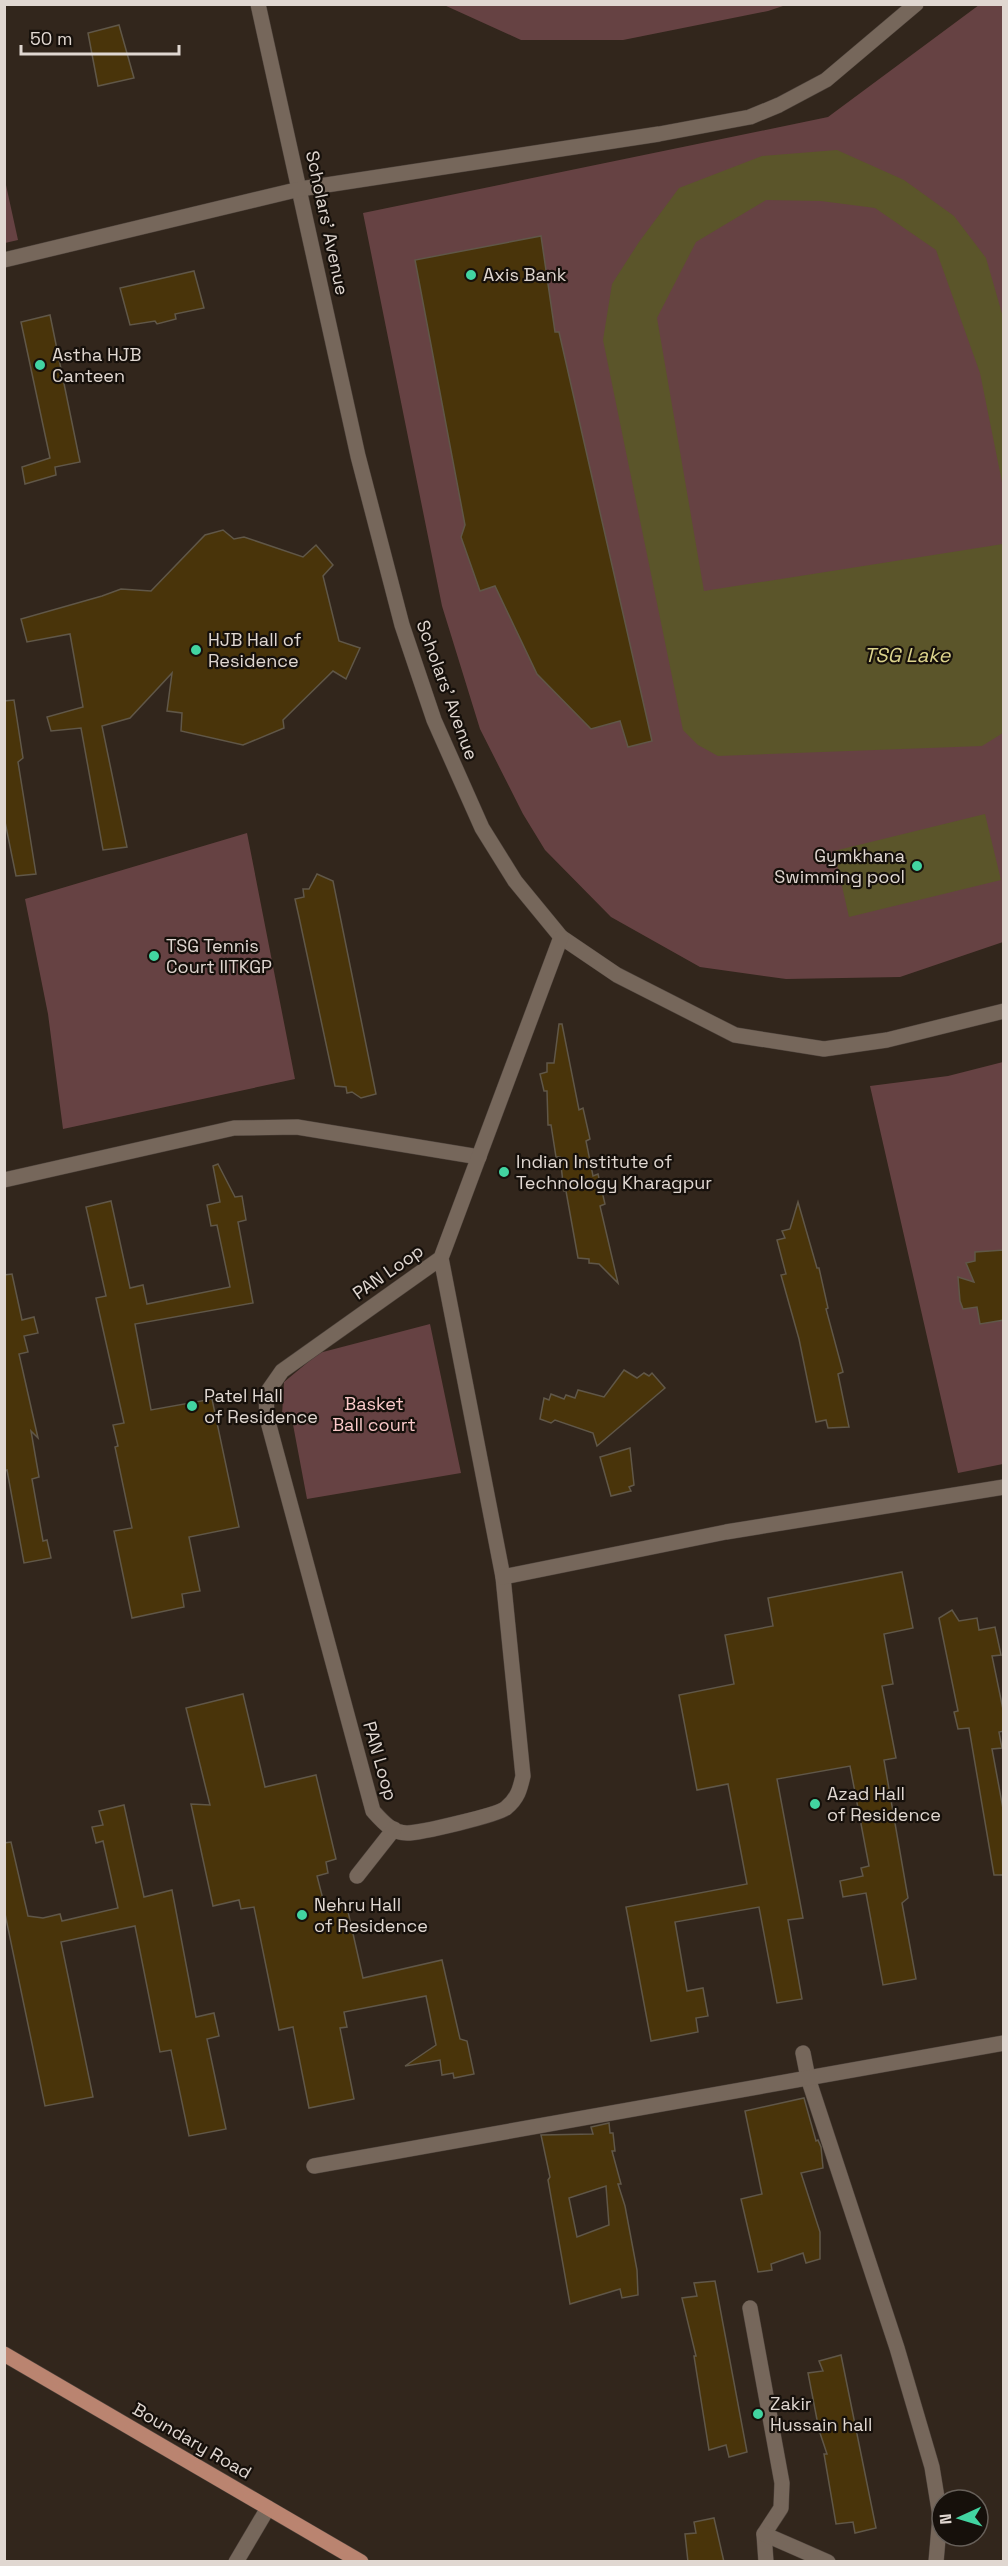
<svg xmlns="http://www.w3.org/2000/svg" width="1008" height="2566" font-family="'Space Grotesk',sans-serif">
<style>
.green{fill:#664243}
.water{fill:#5b552a}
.building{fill:#49340a;stroke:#605748;stroke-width:1.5;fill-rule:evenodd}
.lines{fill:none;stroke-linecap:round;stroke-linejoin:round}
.minor-casing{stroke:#4d423b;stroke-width:16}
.major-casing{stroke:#4d423b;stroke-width:16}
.minor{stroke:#76675b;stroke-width:15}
.major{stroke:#ba8470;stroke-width:15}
.poi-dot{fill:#42d4a1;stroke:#16100b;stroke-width:2}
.labels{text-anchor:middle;stroke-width:4.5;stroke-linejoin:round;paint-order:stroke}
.street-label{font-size:18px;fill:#e0d7d1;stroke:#16100b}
.poi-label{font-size:18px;fill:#e0d7d1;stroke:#16100b;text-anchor:start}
.park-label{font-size:18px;fill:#fbcaca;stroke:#16100b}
.water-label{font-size:20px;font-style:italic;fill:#ddd48c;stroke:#16100b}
</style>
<rect width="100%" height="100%" fill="#32261c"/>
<g class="green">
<path d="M444 5H786L768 11 623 40H521Z"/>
<path d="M979 5H1003V942L900 977 786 979 700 967 611 917 545 850 523 814 480 729 442 606 363 213 828 117Z"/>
<path d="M4 176 18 240 5 243H4Z"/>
<path d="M247 833 295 1079 63 1129 48 1014 25 899Z"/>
<path d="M1003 1062V1464L958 1473 870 1086 948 1076Z"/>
<path d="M430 1324 461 1473 307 1499 291 1414 282 1415 284 1382 319 1353Z"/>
</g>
<g class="water">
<path d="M837 150 904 180 954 216 986 258 1003 317V487L980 373 936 250 875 208 821 201 766 200 696 242 657 318 704 591 1003 544V733L982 746 718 756 698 745 683 730 603 340 612 284 639 242 679 188 762 156Z"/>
<path d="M985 814 1001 880 849 917 834 851Z"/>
</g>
<g class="building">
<path d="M119 25 134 78 98 86 88 33Z"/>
<path d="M541 236 555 332H559L652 741 628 747 620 721 591 729 537 674 495 586 480 591 461 537 465 525 415 260Z"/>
<path d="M194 271 204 308 175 314 176 319 157 324 155 321 130 325 120 288Z"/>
<path d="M50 315 80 462 55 467 56 475 25 484 22 467 50 458 21 322Z"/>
<path d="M223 530 234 539 244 537 303 557 316 545 333 565 323 576 339 641 360 648 346 679 333 671 283 720 284 728 243 745 181 731 182 713 167 711 172 673 130 718 102 726 127 847 103 850 81 728 51 731 47 717 83 707 70 634 27 642 21 619 102 596 121 589 151 591 205 535Z"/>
<path d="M14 700 23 758 18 762 36 874 16 876 4 817V701Z"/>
<path d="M317 874 333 881 376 1094 361 1098 352 1092 347 1093 346 1087 335 1086 299 917 295 899 304 897 303 889H309Z"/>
<path d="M559 1024H562L579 1110 583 1108 590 1139 586 1141 593 1176 598 1174 605 1204 600 1206 618 1283 599 1264 589 1263V1259L578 1258 566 1191H564L560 1157H556L551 1125H548L547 1091H544L540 1074 547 1072V1063H554Z"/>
<path d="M218 1164 235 1197 242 1196 246 1220 238 1222 253 1303 135 1324 151 1410 212 1399 239 1527 189 1537 200 1591 182 1594 184 1607 132 1618 114 1531 132 1528 115 1447 118 1446 113 1425 124 1423 96 1298 106 1296 86 1207 111 1201 130 1288 143 1285 147 1304 230 1287 217 1225 211 1226 207 1205 220 1202 213 1166Z"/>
<path d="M798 1202 817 1268H819L828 1308 826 1309 843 1372 838 1374 849 1427 828 1428 826 1420 816 1422 799 1339 781 1275 786 1274 777 1240 785 1238 782 1231 790 1229Z"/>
<path d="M1004 1250V1320L980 1324 977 1307 963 1309 960 1301 958 1277 974 1282 966 1263 975 1261V1252Z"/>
<path d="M12 1274 22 1320 34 1317 38 1333 24 1336 28 1352 19 1354 38 1438 31 1431 39 1477 32 1479 43 1541 47 1540 51 1558 24 1563 7 1470 4 1471V1275Z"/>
<path d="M624 1370 637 1378 644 1373 649 1376 652 1373 665 1388 597 1446 593 1433 555 1420 551 1423 540 1419 544 1398 549 1400 551 1394 564 1399 566 1395 575 1398 578 1390 604 1397Z"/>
<path d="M630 1448 634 1485 629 1487 631 1491 611 1496 600 1457Z"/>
<path d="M902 1572 913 1628 884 1634 893 1684 882 1686 896 1758 884 1760 908 1898 902 1903 916 1979 883 1985 866 1893 843 1897 840 1881 863 1876 861 1868 869 1866 850 1766 777 1779 803 1918 788 1920 802 1999 777 2003 759 1907 675 1922 687 1991 703 1988 708 2016 696 2018 698 2032 651 2041 626 1907 747 1884 728 1784 697 1790 679 1695 734 1684 725 1635 773 1626 768 1598Z"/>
<path d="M952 1610 959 1621 977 1618 979 1630 995 1627 1001 1655 992 1656 1004 1714V1731L999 1732 1002 1748 992 1749 1004 1814V1875H994L969 1728 958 1729 954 1712 958 1711 939 1618Z"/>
<path d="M243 1694 265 1787 316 1775 336 1859 326 1862 328 1873 317 1876 326 1911 347 1907 363 1978 442 1960 460 2039 467 2041 474 2074 454 2078 453 2073 442 2075 440 2060 405 2066 436 2045 426 1996 344 2012 347 2027 340 2028 354 2099 309 2108 293 2027 279 2030 254 1907 241 1909 239 1900 213 1906 191 1804 210 1805 186 1708Z"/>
<path d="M124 1805 144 1897 172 1890 196 2017 214 2013 219 2036 207 2039 226 2129 189 2136 171 2050 160 2052 135 1926 61 1942 93 2097 45 2106 4 1909V1843L11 1842 28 1916 43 1918 60 1914 62 1921 118 1908 103 1841 96 1843 92 1827 103 1825 99 1811Z"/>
<path d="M804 2098 816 2141 818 2140 821 2147 823 2168 801 2173 820 2232V2259L806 2263 803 2253 771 2264 772 2270 758 2272 741 2199 762 2194 745 2111Z"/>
<path d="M609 2123 610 2133H613L615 2151H612L621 2184H618L625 2206 637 2270 638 2295 622 2298 620 2289 570 2304 548 2180 550 2177 541 2135 593 2134 591 2127ZM606 2186 609 2225 577 2237 569 2198Z"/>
<path d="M715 2281 747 2452 729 2457 726 2445 709 2450 694 2356H696L682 2298 697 2296 694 2283Z"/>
<path d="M841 2355 876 2528 855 2533 853 2522 836 2524 824 2454H827L819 2430 808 2373 823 2371 819 2361Z"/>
<path d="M714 2518 724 2562H688L685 2534 696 2533 694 2522Z"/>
</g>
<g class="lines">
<g class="minor-casing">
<g id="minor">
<path d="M258 4 358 456 402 625 434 720 482 828 515 881 561 937 617 975 735 1035 824 1049 887 1040 1004 1011"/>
<path d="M4 260 300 189 659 134 750 117 779 105 826 80 916 4"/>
<path d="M4 1180 234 1128 297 1127 479 1157"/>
<path d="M441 1258 503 1577 523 1776C520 1789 518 1798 506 1808 498 1815 420 1833 407 1833 392 1833 382 1821 373 1811L267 1418 266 1394 282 1371 441 1258 561 937"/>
<path d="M503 1577 726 1532 1004 1487"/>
<path d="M357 1876 394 1829"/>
<path d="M803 2053 808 2078 897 2348 932 2467 940 2516 936 2562"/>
<path d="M314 2166 1004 2043"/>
<path d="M750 2308 782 2483 781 2508 764 2534 766 2562"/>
<path d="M764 2534 828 2562"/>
<path d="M236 2562 268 2508"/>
</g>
</g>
<g class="major-casing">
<path id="major" d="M4 2354 361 2562"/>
</g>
<use href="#minor" class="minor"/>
<use href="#major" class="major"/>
</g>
<g class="poi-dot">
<circle cx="471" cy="275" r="6"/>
<circle cx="40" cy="365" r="6"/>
<circle cx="196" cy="650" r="6"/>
<circle cx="917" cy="866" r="6"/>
<circle cx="154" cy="956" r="6"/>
<circle cx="504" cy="1172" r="6"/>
<circle cx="192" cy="1406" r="6"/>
<circle cx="815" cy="1804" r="6"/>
<circle cx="302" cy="1915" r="6"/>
<circle cx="758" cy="2414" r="6"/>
</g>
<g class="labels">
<g class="street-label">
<text transform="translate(327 223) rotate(78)" y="6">Scholars' Avenue</text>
<text transform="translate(447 690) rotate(70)" y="6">Scholars' Avenue</text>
<text transform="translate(388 1272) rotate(-35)" y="6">PAN Loop</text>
<text transform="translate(380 1761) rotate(74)" y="6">PAN Loop</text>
<text transform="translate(192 2441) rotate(30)" y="6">Boundary Road</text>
</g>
<g class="poi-label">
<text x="483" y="281">Axis Bank</text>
<text x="52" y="361">Astha HJB<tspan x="52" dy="21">Canteen</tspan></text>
<text x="208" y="646">HJB Hall of<tspan x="208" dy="21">Residence</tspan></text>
<text x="905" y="862" text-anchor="end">Gymkhana<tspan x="905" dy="21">Swimming pool</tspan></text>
<text x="166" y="952">TSG Tennis<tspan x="166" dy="21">Court IITKGP</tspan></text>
<text x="516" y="1168">Indian Institute of<tspan x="516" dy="21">Technology Kharagpur</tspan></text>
<text x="204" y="1402">Patel Hall<tspan x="204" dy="21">of Residence</tspan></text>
<text x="827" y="1800">Azad Hall<tspan x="827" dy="21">of Residence</tspan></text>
<text x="314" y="1911">Nehru Hall<tspan x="314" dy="21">of Residence</tspan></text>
<text x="770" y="2410">Zakir<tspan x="770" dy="21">Hussain hall</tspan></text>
</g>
<g class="park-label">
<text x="374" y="1410">Basket<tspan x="374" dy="21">Ball court</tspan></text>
</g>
<g class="water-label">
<text x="907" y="662">TSG Lake</text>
</g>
</g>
<rect width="1008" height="2566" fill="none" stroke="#e0d7d1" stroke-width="12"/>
<g transform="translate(960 2518) rotate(266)"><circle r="28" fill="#16100b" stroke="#67605a" stroke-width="1.5"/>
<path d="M0-4.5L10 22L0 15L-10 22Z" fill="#42d4a1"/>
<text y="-9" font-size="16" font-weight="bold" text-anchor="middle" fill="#e0d7d1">N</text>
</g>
<path d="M21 45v9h158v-9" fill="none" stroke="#e0d7d1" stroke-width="3"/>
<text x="30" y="45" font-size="18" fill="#e0d7d1" stroke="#16100b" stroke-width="4.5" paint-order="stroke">50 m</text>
</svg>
